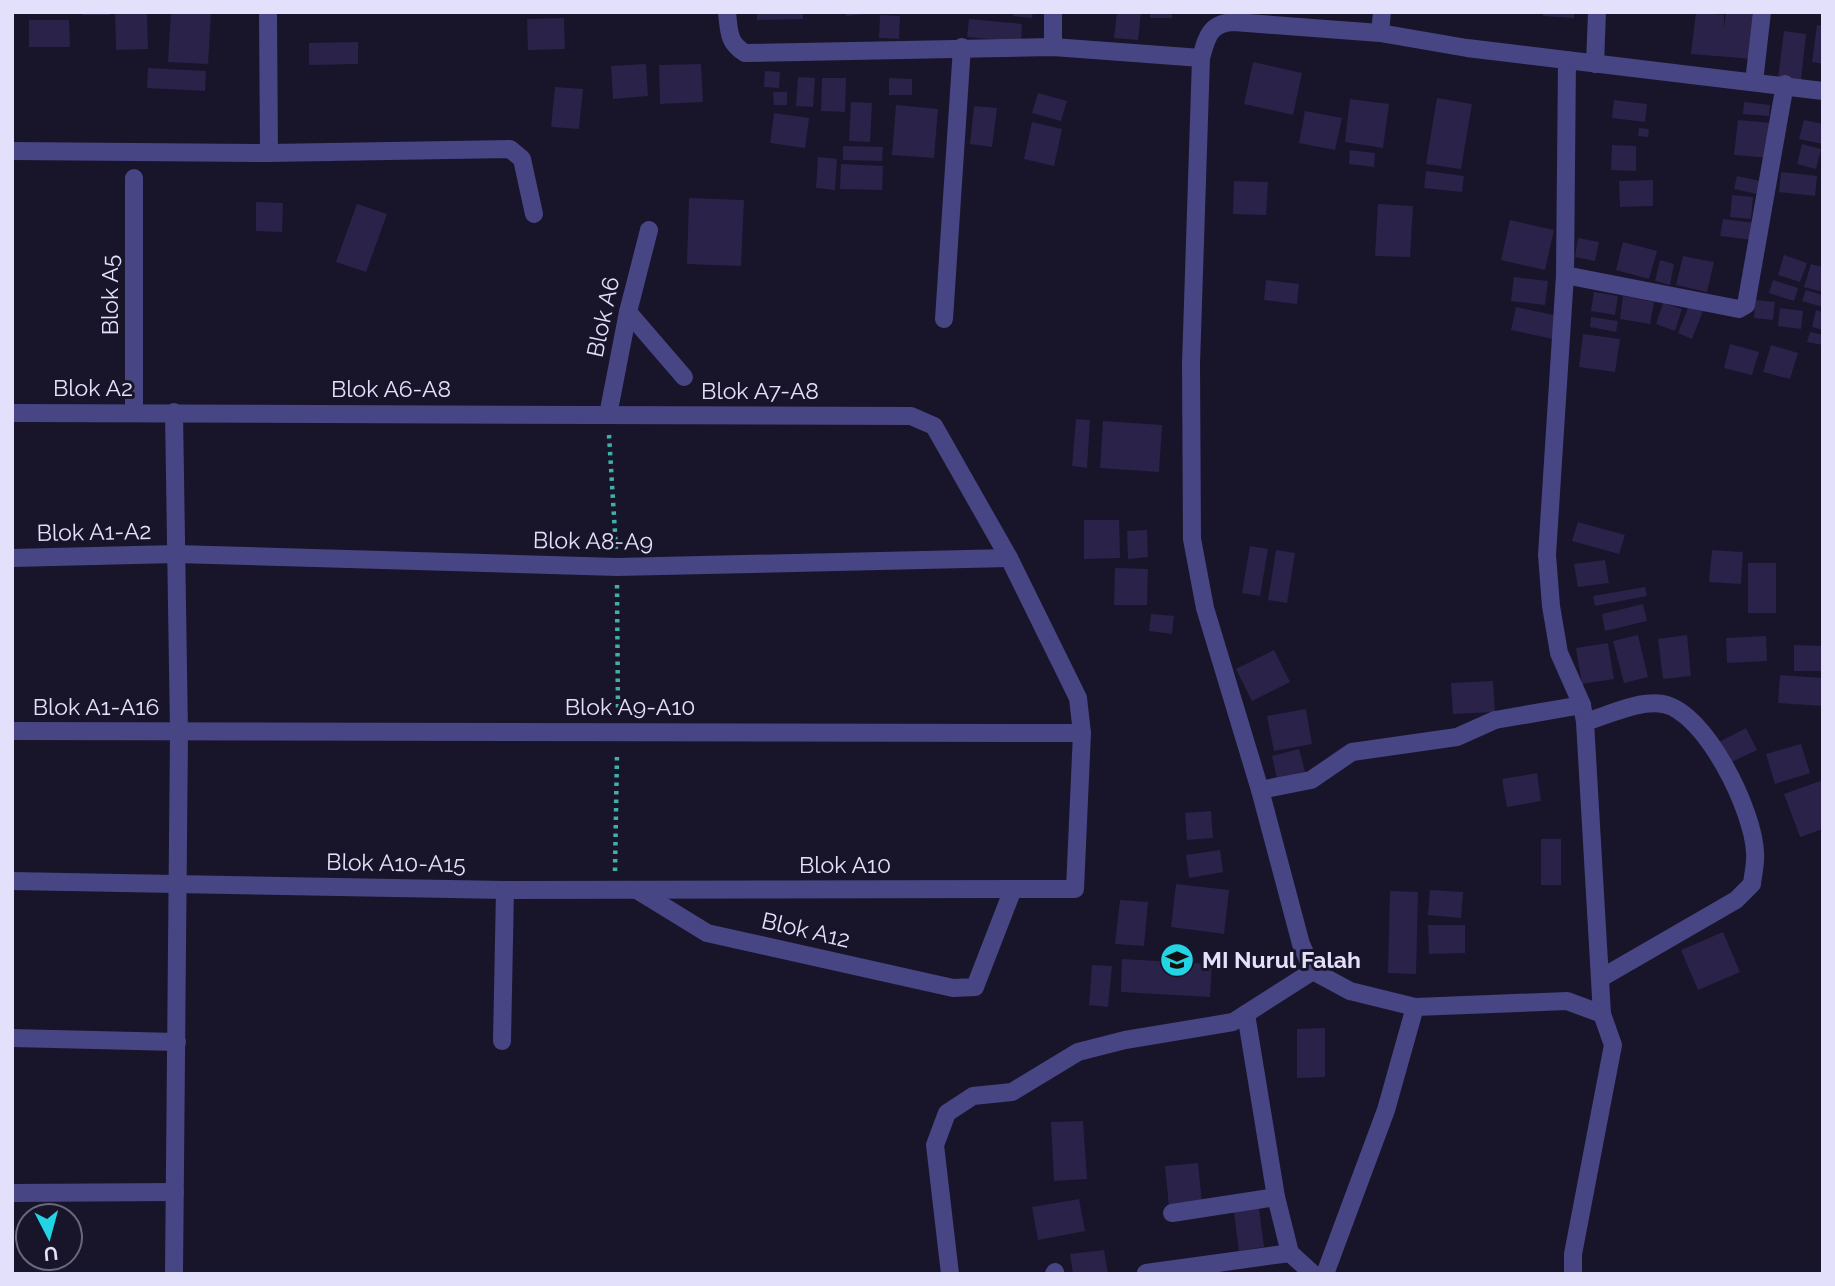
<svg xmlns="http://www.w3.org/2000/svg" width="1835" height="1286" font-family="Raleway,sans-serif">
<style>
.building{fill:#2a2248}
.lines{fill:none;stroke-linecap:round;stroke-linejoin:round}
.path{stroke:#40b0a8;stroke-width:4.5;stroke-dasharray:3.5 5;stroke-linecap:butt}
.minor{stroke:#474583;stroke-width:18}
.labels{text-anchor:middle;stroke-width:6;stroke-linejoin:round;paint-order:stroke}
.street-label{font-size:23px;fill:#e3e0fb;stroke:#18142a}
.poi-label{font-size:23px;font-weight:bold;fill:#e3e0fb;stroke:#18142a;text-anchor:start}
</style>
<rect width="100%" height="100%" fill="#18142a"/>
<g class="building">
<path d="M83 12H109L110 15H83Z"/>
<path d="M115 12H147L148 49 116 50Z"/>
<path d="M171 12H211L208 64 168 62Z"/>
<path d="M757 12H803V19L757 20Z"/>
<path d="M846 12H864V14L846 16Z"/>
<path d="M1014 12H1033L1032 18 1013 16Z"/>
<path d="M1117 12H1141L1138 40 1114 38Z"/>
<rect x="1150" y="12" width="22" height="6"/>
<path d="M1544 12H1574V18L1543 16Z"/>
<path d="M1696 12 1724 15V29L1726 12 1758 14 1753 59 1691 54Z"/>
<path d="M880 15 900 16 899 39 879 38Z"/>
<path d="M564 18 565 49 528 50 527 19Z"/>
<path d="M969 19 1022 24 1021 42 967 37Z"/>
<path d="M29 20H69L70 47H29Z"/>
<path d="M1817 25 1823 26V64L1812 62Z"/>
<path d="M1784 31 1806 34 1801 80 1778 78Z"/>
<path d="M358 42V64L309 65V43Z"/>
<path d="M1253 62 1302 73 1293 115 1244 104Z"/>
<path d="M646 64 648 96 613 99 611 66Z"/>
<path d="M701 64 703 102 660 104 659 65Z"/>
<path d="M148 68 206 71 205 91 147 88Z"/>
<path d="M765 71 780 72 779 88 764 87Z"/>
<path d="M798 77 815 78 813 107 796 106Z"/>
<path d="M822 78H846L845 112 821 111Z"/>
<path d="M889 78 912 79V95H889Z"/>
<path d="M555 87 583 89 579 129 551 127Z"/>
<path d="M773 92H787V105H774Z"/>
<path d="M1038 93 1067 101 1061 121 1032 113Z"/>
<path d="M1437 98 1472 104 1461 169 1426 164Z"/>
<path d="M1350 99 1389 104 1383 148 1345 142Z"/>
<path d="M1614 100 1647 104 1645 122 1612 118Z"/>
<path d="M851 102 872 103 870 142 849 141Z"/>
<path d="M1744 102 1770 105 1769 116 1743 114Z"/>
<path d="M896 105 938 109 934 158 892 155Z"/>
<path d="M974 106 997 108 992 147 970 144Z"/>
<path d="M1305 111 1342 118 1335 150 1299 143Z"/>
<path d="M774 113 809 118 805 148 770 143Z"/>
<path d="M1738 120 1773 123 1770 158 1734 155Z"/>
<path d="M1804 120 1823 124 1822 144 1799 139Z"/>
<path d="M1032 122 1062 129 1054 166 1024 159Z"/>
<path d="M1639 128 1649 129 1648 137 1638 136Z"/>
<path d="M1802 144 1821 149 1816 169 1797 164Z"/>
<path d="M1612 145 1636 146V171L1611 170Z"/>
<path d="M843 146 883 147 882 161 843 160Z"/>
<path d="M1350 150 1375 153 1374 167 1349 164Z"/>
<path d="M818 157 837 159 835 190 816 188Z"/>
<path d="M841 164 883 166 882 190 840 189Z"/>
<path d="M1426 171 1464 176 1462 192 1424 188Z"/>
<path d="M1781 172 1817 176 1815 196 1779 192Z"/>
<path d="M1737 176 1760 181 1757 194 1734 189Z"/>
<path d="M1653 180V206L1620 207 1619 181Z"/>
<path d="M1234 181 1268 182 1266 215 1233 214Z"/>
<path d="M1732 195 1753 197 1751 219 1730 217Z"/>
<path d="M689 198 744 200 741 266 687 264Z"/>
<path d="M256 202 283 203 282 232 256 231Z"/>
<path d="M357 204 387 214 366 272 336 262Z"/>
<path d="M1378 204 1413 206 1410 257 1375 256Z"/>
<path d="M1723 219 1755 223 1753 240 1720 236Z"/>
<path d="M1510 220 1554 230 1545 270 1501 260Z"/>
<path d="M1578 238 1599 242 1595 261 1575 257Z"/>
<path d="M1623 242 1657 251 1649 279 1616 270Z"/>
<path d="M1784 255 1807 263 1800 282 1778 275Z"/>
<path d="M1683 256 1714 262 1707 292 1676 285Z"/>
<path d="M1660 260 1674 264 1670 285 1655 281Z"/>
<path d="M1811 264 1823 267V292L1804 287Z"/>
<path d="M1514 277 1548 281 1545 305 1511 301Z"/>
<path d="M1266 280 1299 284 1297 304 1264 300Z"/>
<path d="M1773 280 1798 288 1794 301 1769 293Z"/>
<path d="M1806 290 1823 295V307L1802 301Z"/>
<path d="M1594 292 1618 296 1615 315 1591 311Z"/>
<path d="M1623 296 1654 302 1650 324 1620 319Z"/>
<path d="M1755 300 1775 302 1773 320 1754 318Z"/>
<path d="M1663 303 1682 309 1675 331 1656 324Z"/>
<path d="M1689 305 1703 311 1692 339 1678 333Z"/>
<path d="M1516 307 1558 316 1553 339 1511 330Z"/>
<path d="M1780 308 1803 311 1801 329 1778 326Z"/>
<path d="M1816 310 1823 312V330L1812 327Z"/>
<path d="M1591 317 1618 321 1616 332 1590 327Z"/>
<path d="M1810 332 1823 335V345L1807 342Z"/>
<path d="M1583 334 1620 339 1615 372 1579 367Z"/>
<path d="M1730 344 1759 352 1752 375 1724 368Z"/>
<path d="M1771 345 1798 353 1790 379 1763 372Z"/>
<path d="M1076 419 1090 420 1087 468 1072 466Z"/>
<path d="M1103 421 1162 425 1159 472 1100 468Z"/>
<path d="M1084 520H1119L1120 558 1084 559Z"/>
<path d="M1578 522 1625 535 1619 554 1572 541Z"/>
<path d="M1147 530 1148 557 1128 559 1127 531Z"/>
<path d="M1250 546 1268 549 1260 596 1242 593Z"/>
<path d="M1276 550 1295 553 1287 603 1268 600Z"/>
<path d="M1712 550 1743 552 1741 584 1709 582Z"/>
<path d="M1605 560 1609 583 1578 587 1574 564Z"/>
<rect x="1748" y="563" width="28" height="50"/>
<path d="M1115 568 1148 569 1147 605H1114Z"/>
<path d="M1645 587 1647 596 1595 606 1593 596Z"/>
<path d="M1643 604 1647 621 1605 631 1602 614Z"/>
<path d="M1151 614 1174 616 1172 634 1149 631Z"/>
<path d="M1638 635 1648 677 1624 683 1613 641Z"/>
<path d="M1687 635 1691 676 1663 679 1658 639Z"/>
<path d="M1766 636 1767 661 1727 663 1726 638Z"/>
<path d="M1608 643 1614 679 1582 684 1576 648Z"/>
<path d="M1794 645 1823 646V671H1794Z"/>
<path d="M1274 650 1290 682 1252 701 1236 669Z"/>
<path d="M1780 675 1823 678V706L1778 703Z"/>
<path d="M1493 681 1495 712 1453 714 1451 683Z"/>
<path d="M1306 709 1312 744 1274 751 1267 716Z"/>
<path d="M1746 728 1757 750 1725 765 1715 744Z"/>
<path d="M1801 744 1810 773 1775 784 1766 754Z"/>
<path d="M1299 749 1305 772 1277 779 1272 756Z"/>
<path d="M1537 773 1541 801 1507 807 1502 779Z"/>
<path d="M1823 780V829L1800 837 1784 794Z"/>
<path d="M1211 811 1213 838 1187 840 1185 813Z"/>
<rect x="1541" y="839" width="20" height="46"/>
<path d="M1220 850 1223 872 1189 878 1186 855Z"/>
<path d="M1176 884 1229 890 1224 934 1171 927Z"/>
<path d="M1430 890 1463 892 1461 918 1428 915Z"/>
<path d="M1390 891 1418 892 1416 974 1388 973Z"/>
<path d="M1120 900 1148 902 1144 946 1115 944Z"/>
<path d="M1428 925H1465V953L1429 954Z"/>
<path d="M1723 932 1740 972 1698 990 1681 950Z"/>
<path d="M1122 959 1212 964 1210 997 1121 992Z"/>
<path d="M1092 965 1112 966 1108 1007 1089 1005Z"/>
<path d="M1325 1028V1077L1297 1078V1029Z"/>
<path d="M1083 1121 1087 1179 1054 1181 1051 1122Z"/>
<path d="M1198 1163 1202 1203 1169 1207 1165 1166Z"/>
<path d="M1079 1199 1085 1231 1038 1240 1032 1207Z"/>
<path d="M1258 1201 1264 1247 1239 1251 1233 1205Z"/>
<path d="M1104 1250 1108 1274H1073L1070 1254Z"/>
</g>
<g class="lines">
<g class="path">
<path d="M609 435 616 549"/>
<path d="M617 585 618 713"/>
<path d="M615 871 617 753"/>
</g>
<g class="minor">
<path d="M268 12 269 153"/>
<path d="M727 12C729 31 728 43 745 53L1053 47 1201 58"/>
<path d="M1053 12V47"/>
<path d="M1380 33 1382 12"/>
<path d="M1567 60 1565 275 1547 555 1551 606 1559 653 1582 705 1585 722 1602 1014"/>
<path d="M1595 64 1597 12"/>
<path d="M1754 82 1762 12"/>
<path d="M12 151 269 153 510 149 522 159 534 214"/>
<path d="M134 178V412"/>
<path d="M1565 275 1739 309 1746 305 1785 84"/>
<path d="M628 312 684 377"/>
<path d="M944 319 962 47"/>
<path d="M12 413 911 416 934 426 1009 558 1078 698 1082 733 1075 889 505 890 12 881"/>
<path d="M608 415 628 312 649 230"/>
<path d="M12 558 176 554 617 567 1009 558"/>
<path d="M1585 722C1609 715 1638 700 1663 704 1706 712 1754 812 1755 853 1756 863 1753 874 1752 884L1736 900 1601 978"/>
<path d="M12 731 1082 733"/>
<path d="M1260 790 1311 780 1352 752 1457 737 1495 720 1582 705"/>
<path d="M637 890 707 933 953 988 975 987 1013 889"/>
<path d="M1246 1014 1276 1197 1290 1253 1313 1274"/>
<path d="M12 1038 177 1042"/>
<path d="M502 1041 505 890"/>
<path d="M12 1193 175 1192"/>
<path d="M1172 1213 1276 1197"/>
<path d="M1146 1273 1290 1253"/>
<path d="M174 1274 179 732 174 412"/>
<path d="M950 1274 935 1145 947 1113 973 1096 1012 1092 1078 1052 1125 1040 1233 1022 1313 971"/>
<path d="M1054 1274 1055 1272"/>
<path d="M1325 1274 1386 1110 1415 1007"/>
<path d="M1573 1274V1254L1613 1045 1602 1014 1567 1001 1415 1007 1350 991 1313 971 1301 944 1260 790 1205 608 1192 539 1191 364 1201 58C1207 36 1210 23 1234 22L1380 33 1467 48 1823 91"/>
</g>
</g>
<defs>
<g id="school-disc" transform="scale(1.75)"><circle r="9.5" fill="#23d4e5" stroke="#18142a"/><path d="M0-5L7-2L0 1L-7-2ZM-4 1L0 2.5L4 1V4Q0 6-4 4Z" fill="#111"/></g>
</defs>
<g fill-rule="evenodd">
<use href="#school-disc" x="1177" y="960"/>
</g>
<g class="labels">
<g class="street-label">
<text transform="translate(110 295) rotate(-90)" y="8">Blok A5</text>
<text transform="translate(603 317) rotate(-78)" y="8">Blok A6</text>
<text x="93" y="396">Blok A2</text>
<text x="391" y="397">Blok A6-A8</text>
<text x="760" y="399">Blok A7-A8</text>
<text transform="translate(94 532) rotate(-1)" y="8">Blok A1-A2</text>
<text transform="translate(593 541) rotate(1)" y="8">Blok A8-A9</text>
<text x="96" y="715">Blok A1-A16</text>
<text x="630" y="715">Blok A9-A10</text>
<text transform="translate(396 863) rotate(1)" y="8">Blok A10-A15</text>
<text x="845" y="873">Blok A10</text>
<text transform="translate(806 930) rotate(13)" y="8">Blok A12</text>
</g>
<g class="poi-label">
<text x="1202" y="968">MI Nurul Falah</text>
</g>
</g>
<rect width="1835" height="1286" fill="none" stroke="#e3e0fb" stroke-width="28"/>
<g transform="translate(49 1237) rotate(174)"><circle r="33" fill="#18142a" stroke="#69667e" stroke-width="2"/>
<path d="M0-5L12 26L0 18L-12 26Z" fill="#23d4e5"/>
<text y="-10" font-size="19" font-weight="bold" text-anchor="middle" fill="#e3e0fb">U</text>
</g>
</svg>
